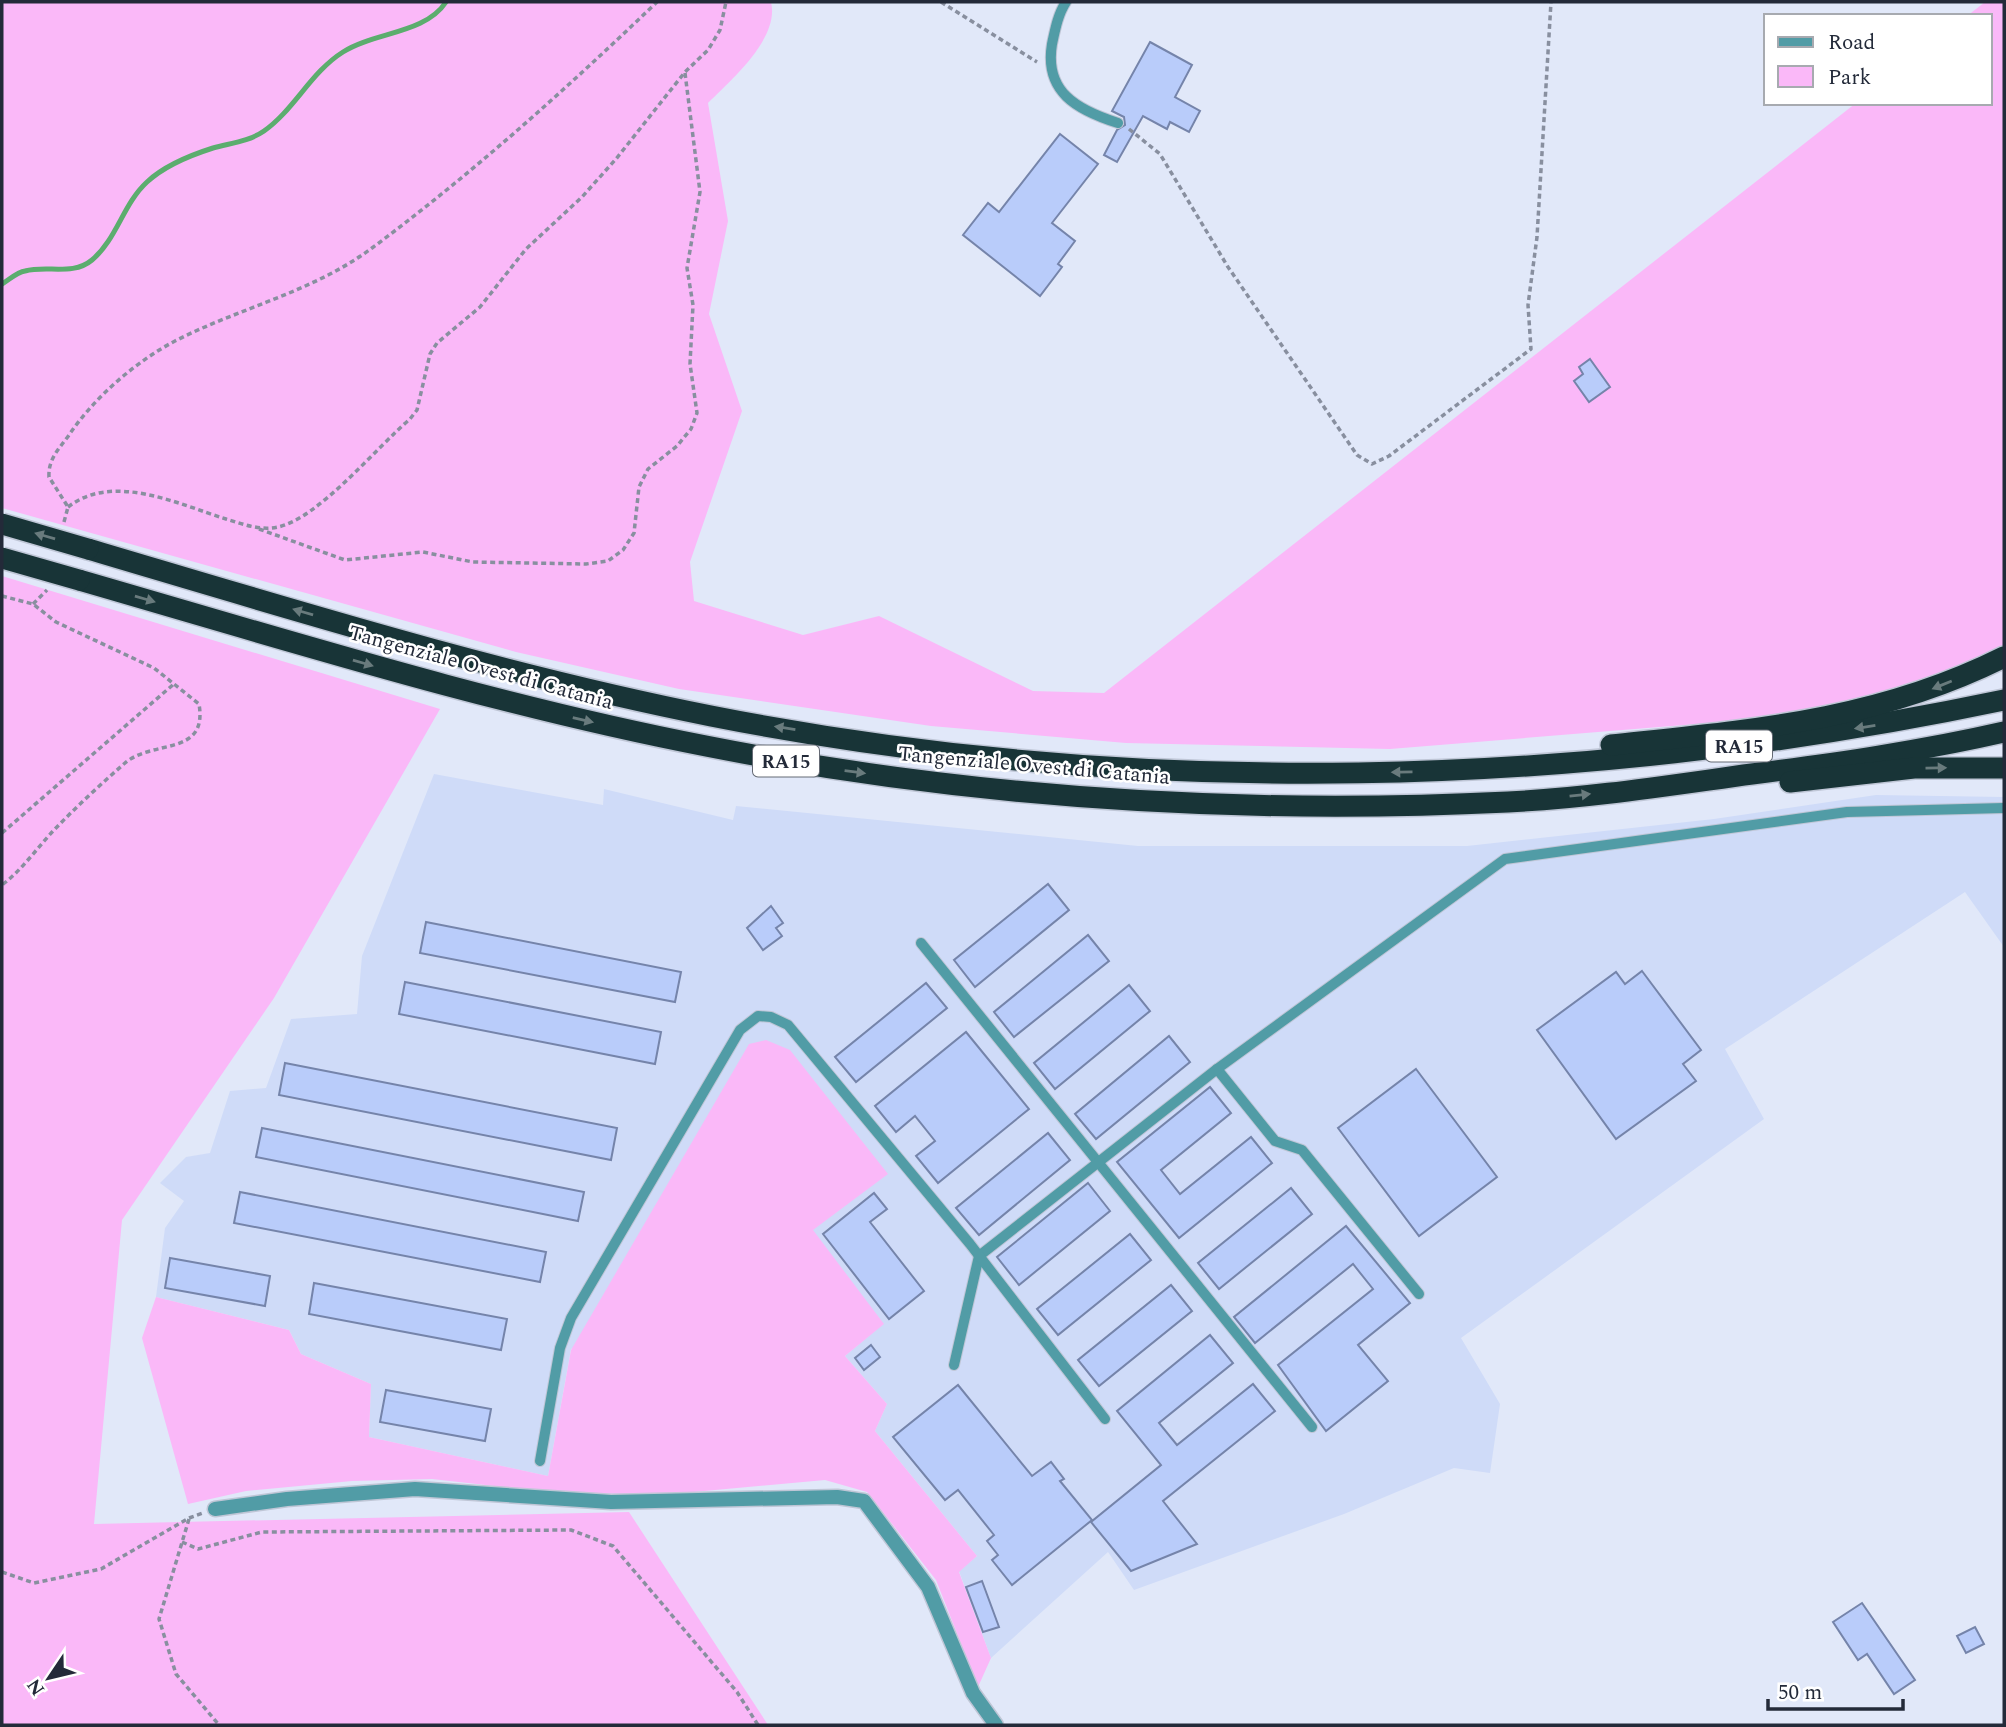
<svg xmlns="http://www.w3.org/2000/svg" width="2006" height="1727" font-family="Spectral,serif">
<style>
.built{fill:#cfdbf8}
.green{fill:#fab8f8}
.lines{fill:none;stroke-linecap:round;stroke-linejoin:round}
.stream{stroke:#5bad6e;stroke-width:5}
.building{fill:#b9ccfa;stroke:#7584aa;stroke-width:2}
.service-casing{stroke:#bfc6d6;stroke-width:12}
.minor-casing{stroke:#bfc6d6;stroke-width:17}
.motorway-casing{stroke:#bfc6d6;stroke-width:24}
.path{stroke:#888f9f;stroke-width:3.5;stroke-dasharray:5 3.5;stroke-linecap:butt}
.service{stroke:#519ca6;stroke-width:10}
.minor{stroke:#519ca6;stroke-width:14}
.motorway{stroke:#183437;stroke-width:21}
.motorway-bridge-casing{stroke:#bfc6d6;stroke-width:24;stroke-linecap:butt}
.motorway-bridge{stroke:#183437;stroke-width:21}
.oneway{fill:#697b7d}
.labels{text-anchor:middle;stroke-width:5;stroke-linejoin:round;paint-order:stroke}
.shield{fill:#fff;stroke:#656a74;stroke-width:2}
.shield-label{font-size:19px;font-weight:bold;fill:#232a39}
.street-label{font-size:21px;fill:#232a39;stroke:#fff}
</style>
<rect width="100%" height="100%" fill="#e1e8f9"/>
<path class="built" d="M434 774 603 805 604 789 733 820 736 806 1138 846H1467L1714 819 1876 795 2004 797V947L1965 892 1725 1049 1764 1119 1461 1338 1500 1404 1490 1473 1454 1468 1344 1514 1134 1590 1108 1552 991 1658 959 1571 977 1556 875 1431 887 1404 845 1356 883 1324 812 1230 888 1173 571 1349 548 1476 369 1437 371 1384 301 1354 289 1330 156 1297 165 1228 184 1201 160 1183 186 1157 210 1153 230 1091 266 1088 291 1019 357 1014 362 956Z"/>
<g class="green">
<path d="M2 2H771C780 38 731 80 708 103L728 221 709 314 742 411 690 562 694 601 803 635 879 616 1033 691 1104 693 1856 103H1990V16H1967L1985 2H2004V649L1873 702 1758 719 1390 749 1126 743 931 726 679 689 516 652 2 508Z"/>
<path d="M2 576 440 709 274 998 122 1220 94 1524 629 1512 768 1725H2Z"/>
<path d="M766 1040 790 1050 888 1174 813 1230 884 1324 845 1356 887 1404 875 1431 977 1556 959 1572 991 1658 978 1687 936 1580 867 1492 825 1480 661 1495 547 1492 432 1479 352 1481 246 1491 188 1504 142 1338 156 1297 289 1330 301 1354 371 1384 369 1437 548 1476 571 1350 749 1044Z"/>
</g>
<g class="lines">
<path class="stream" d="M2 284C9 280 17 272 25 271 47 265 73 276 92 260 117 239 123 204 147 182 164 166 191 155 213 148 231 143 248 142 264 131 294 110 311 72 343 52 374 32 425 34 446 2"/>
</g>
<g class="building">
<path d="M1150 42 1192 65 1175 97 1200 111 1189 132 1170 122 1167 129 1143 116 1117 162 1104 155 1117 130 1125 125 1124 117 1112 111Z"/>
<path d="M1060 134 1098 164 1052 223 1075 241 1058 264 1062 267 1040 296 963 235 988 203 999 212Z"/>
<path d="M1590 359 1610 387 1589 402 1574 381 1583 374 1579 367Z"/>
<path d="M1048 884 1069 910 975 987 954 960Z"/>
<path d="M771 906 783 923 776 928 782 936 763 950 747 928Z"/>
<path d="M426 922 681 972 675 1002 420 953Z"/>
<path d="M1088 935 1109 961 1014 1037 994 1012Z"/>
<path d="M1642 971 1701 1050 1683 1064 1696 1081 1616 1139 1537 1030 1616 972 1625 984Z"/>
<path d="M405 982 661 1032 655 1064 399 1014Z"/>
<path d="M926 983 947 1008 856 1082 835 1057Z"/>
<path d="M1129 985 1150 1011 1055 1089 1034 1063Z"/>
<path d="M966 1032 1029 1109 938 1183 916 1156 935 1141 915 1116 896 1132 875 1106Z"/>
<path d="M1169 1036 1190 1062 1096 1139 1075 1114Z"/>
<path d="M285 1063 617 1128 611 1160 279 1095Z"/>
<path d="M1416 1069 1497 1177 1419 1236 1338 1128Z"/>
<path d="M1210 1087 1231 1113 1161 1170 1180 1194 1251 1137 1272 1163 1179 1238 1117 1162Z"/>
<path d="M262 1128 584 1192 578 1221 256 1157Z"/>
<path d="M1048 1133 1070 1160 979 1235 956 1208Z"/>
<path d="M1088 1183 1110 1211 1019 1285 997 1257Z"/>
<path d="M1291 1188 1312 1214 1219 1289 1198 1263Z"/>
<path d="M240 1192 546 1252 540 1282 234 1223Z"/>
<path d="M874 1193 887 1209 870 1222 924 1291 889 1319 823 1234Z"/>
<path d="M1346 1226 1410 1303 1358 1345 1388 1381 1326 1431 1278 1365 1373 1289 1353 1264 1255 1343 1234 1317Z"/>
<path d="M1130 1234 1151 1260 1058 1335 1037 1309Z"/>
<path d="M170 1258 270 1276 265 1306 165 1288Z"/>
<path d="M314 1283 507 1319 501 1350 309 1314Z"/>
<path d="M1171 1285 1192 1311 1099 1386 1078 1360Z"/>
<path d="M1210 1335 1233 1363 1159 1423 1177 1445 1253 1384 1275 1411 1163 1501 1197 1544 1131 1571 1091 1522 1161 1465 1117 1411Z"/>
<path d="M871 1345 880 1357 864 1370 855 1358Z"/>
<path d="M958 1385 1032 1476 1051 1462 1064 1479 1060 1481 1092 1520 1012 1585 992 1560 998 1555 987 1541 994 1535 958 1490 945 1500 893 1437Z"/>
<path d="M386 1390 491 1409 485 1441 380 1422Z"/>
<path d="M982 1581 999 1627 983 1632 966 1587Z"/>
<path d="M1862 1603 1915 1680 1894 1694 1867 1654 1858 1660 1833 1622Z"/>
<path d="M1975 1627 1984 1644 1966 1653 1957 1636Z"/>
</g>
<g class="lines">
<g class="service-casing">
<g id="service">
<path d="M1066 2C1058 14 1055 30 1052 44 1044 92 1077 110 1118 123"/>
<path d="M921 943 1312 1427"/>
<path d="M1217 1069 1275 1141 1302 1150 1419 1294"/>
<path d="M954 1365 979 1256 1217 1069 1505 859 1847 812 2004 808"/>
<path d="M540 1461 560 1348 571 1318 740 1030 758 1016 771 1017 788 1025 970 1244 1105 1419"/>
</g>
</g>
<g class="minor-casing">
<path id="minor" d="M215 1509 287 1499 415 1489 611 1502 837 1497 864 1501 928 1587 973 1693 996 1725"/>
</g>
<g class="motorway-casing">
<g id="motorway">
<path d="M88 549C294 610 500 674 711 716 1137 800 1580 789 2004 700"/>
<path d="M79 580C287 640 494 705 706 746 970 798 1240 815 1508 802 1590 798 1671 785 1752 774 1837 763 1921 751 2004 732"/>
<path d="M1611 745C1751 730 1876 721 2004 657"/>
<path d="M1790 782 1914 768H2004"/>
</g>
</g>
<g class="path">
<path d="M941 2 1037 62"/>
<path d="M1129 129 1160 154 1228 267 1357 455 1372 464 1389 456 1531 349 1528 305 1537 237 1551 2"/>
<path d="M68 507C113 472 178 504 226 519 243 524 260 531 278 527 319 518 377 447 410 419L417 410 430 354 437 343 480 307 526 249 582 197 616 159 685 72 708 50 720 30 726 2"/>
<path d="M64 522 68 507 49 477C48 459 59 449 69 435 94 398 135 362 175 341 239 308 313 292 372 248 473 173 566 89 657 2"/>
<path d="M259 529 345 560 423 552 473 562 586 564 608 561 623 550 634 533 639 487 648 469 677 446 691 429 697 413 690 364 693 305 687 268 700 192 685 73"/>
<path d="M2 596 33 604 56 622 154 668 199 704C208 757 153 739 125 763 101 784 76 807 54 830 37 848 22 870 2 885"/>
<path d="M33 604 47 590"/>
<path d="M2 833 175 683"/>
<path d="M189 1519 159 1619 176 1674 219 1725"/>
<path d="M182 1542 198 1549 262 1532 571 1530 613 1546 737 1692 758 1725"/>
<path d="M2 1572 34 1583 101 1569 189 1518 203 1513"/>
</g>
<use href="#service" class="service"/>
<use href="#minor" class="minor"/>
<use href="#motorway" class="motorway"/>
<g class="motorway-bridge-casing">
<g id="motorway-bridge">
<path d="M2 524 88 549"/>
<path d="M2 558 79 580"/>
</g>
</g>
<use href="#motorway-bridge" class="motorway-bridge"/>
</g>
<defs><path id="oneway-solid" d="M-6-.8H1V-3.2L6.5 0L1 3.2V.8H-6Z" transform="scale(1.75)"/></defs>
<g class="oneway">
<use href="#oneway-solid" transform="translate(45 536) rotate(-164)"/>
<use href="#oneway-solid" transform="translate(145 599) rotate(16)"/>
<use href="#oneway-solid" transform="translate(303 612) rotate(-164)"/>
<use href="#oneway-solid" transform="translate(363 663) rotate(16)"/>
<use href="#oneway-solid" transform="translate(1942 685) rotate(158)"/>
<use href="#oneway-solid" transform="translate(583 720) rotate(13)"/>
<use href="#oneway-solid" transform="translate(1865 727) rotate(171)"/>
<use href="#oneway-solid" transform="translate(785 728) rotate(-171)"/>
<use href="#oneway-solid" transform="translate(1936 768) rotate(-1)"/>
<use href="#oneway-solid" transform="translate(855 772) rotate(7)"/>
<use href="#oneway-solid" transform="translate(1402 772) rotate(179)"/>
<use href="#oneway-solid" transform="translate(1580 795) rotate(-6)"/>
</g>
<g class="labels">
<g class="shield">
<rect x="1706" y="730.5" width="66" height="31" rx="5"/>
<rect x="753" y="745.5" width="66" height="31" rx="5"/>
</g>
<g class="shield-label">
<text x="1739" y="753">RA15</text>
<text x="786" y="768">RA15</text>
</g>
<g class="street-label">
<text transform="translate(481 667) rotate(15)" y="7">Tangenziale Ovest di Catania</text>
<text transform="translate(1034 765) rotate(5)" y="7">Tangenziale Ovest di Catania</text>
</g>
</g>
<rect width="2006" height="1727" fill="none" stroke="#232a39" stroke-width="7"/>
<rect x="1764" y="14" width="228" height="91" fill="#ffffff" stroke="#a7aab0" stroke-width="2"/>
<rect x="1778" y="37" width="35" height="10" fill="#519ca6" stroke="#a7aab0" stroke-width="2"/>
<text x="1828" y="49" font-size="21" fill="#232a39">Road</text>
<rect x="1778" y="66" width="35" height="21" fill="#fab8f8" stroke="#a7aab0" stroke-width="2"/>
<text x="1828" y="84" font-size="21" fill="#232a39">Park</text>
<g transform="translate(49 1678) rotate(235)" stroke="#ffffff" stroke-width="5" paint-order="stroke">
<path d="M0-5L12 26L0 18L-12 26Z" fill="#232a39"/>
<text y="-10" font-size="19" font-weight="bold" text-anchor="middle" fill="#232a39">N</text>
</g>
<path d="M1768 1699v10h135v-10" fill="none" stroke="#232a39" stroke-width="3.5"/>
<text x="1778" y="1699" font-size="21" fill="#232a39" stroke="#ffffff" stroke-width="5" paint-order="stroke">50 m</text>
</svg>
